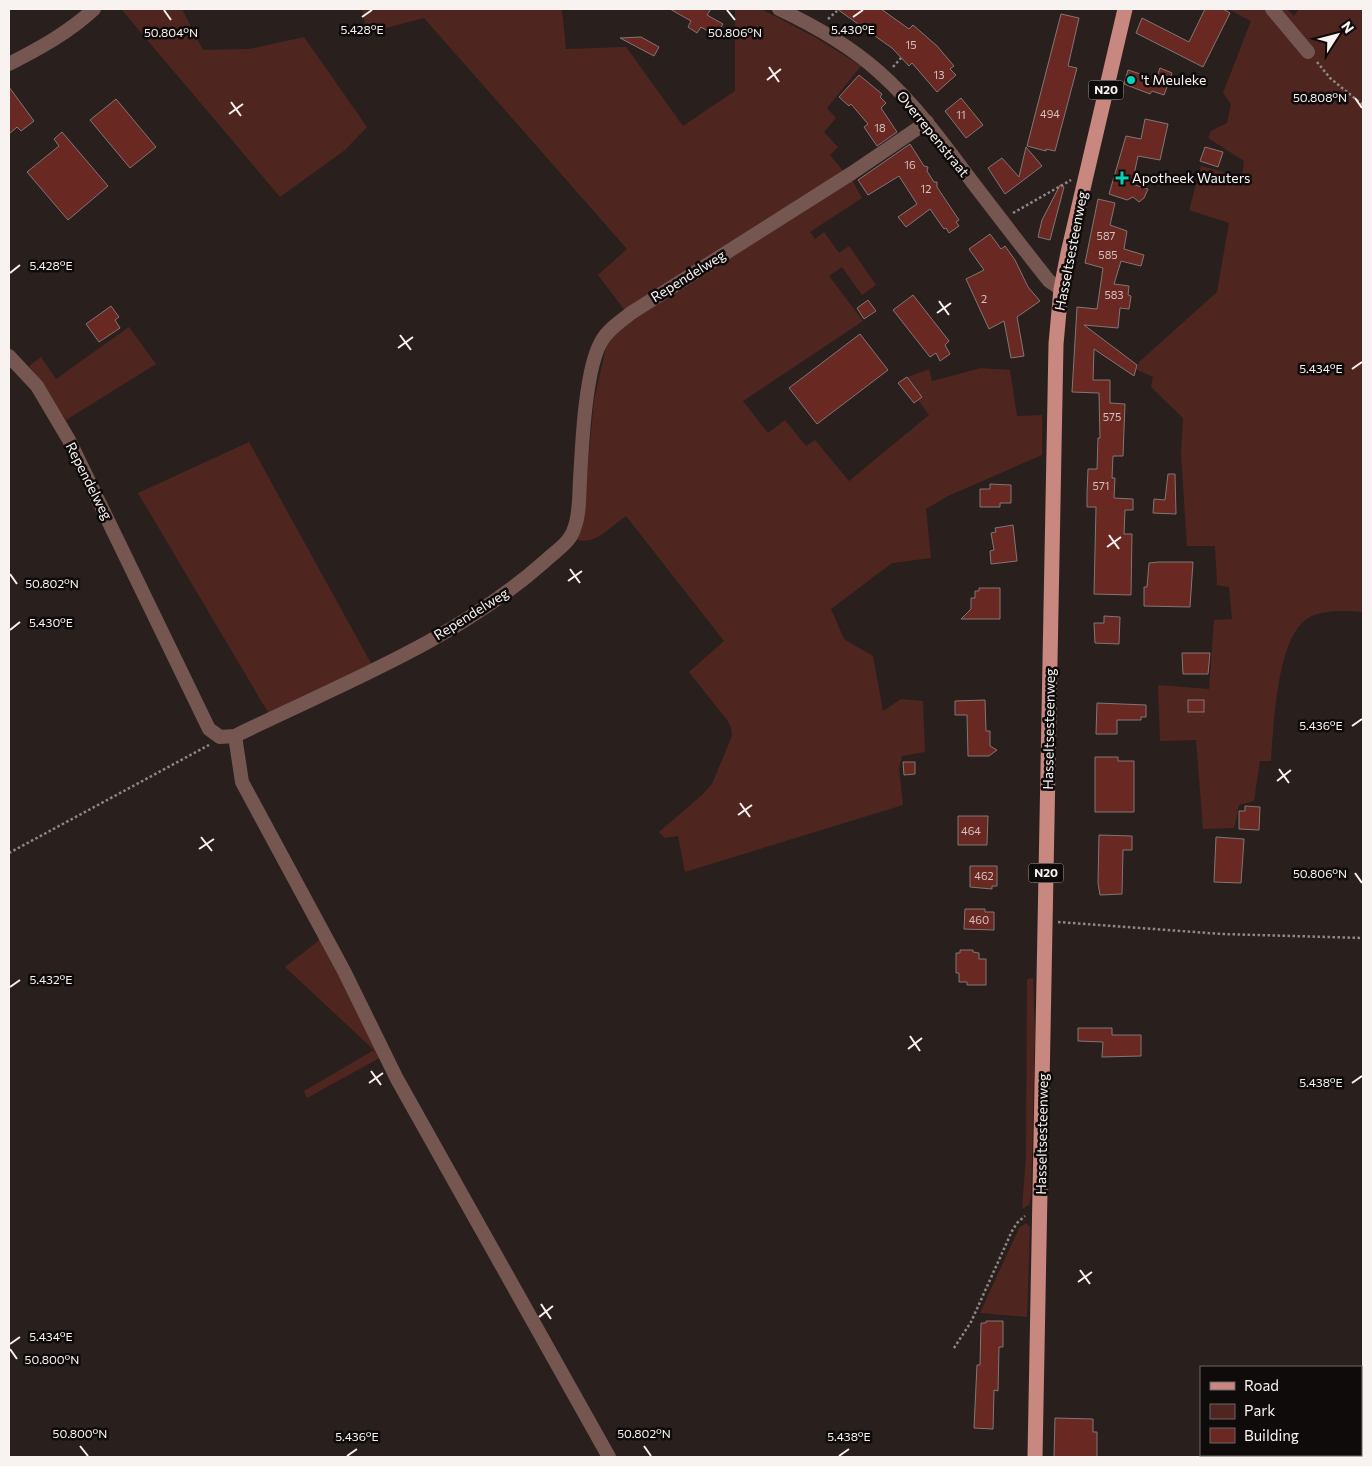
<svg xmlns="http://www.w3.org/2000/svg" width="1372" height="1466" font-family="Commissioner,sans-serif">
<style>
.green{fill:#4f2520}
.building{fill:#692822;stroke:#817674}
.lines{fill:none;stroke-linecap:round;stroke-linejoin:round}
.path{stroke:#908887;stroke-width:2.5;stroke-dasharray:2.5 2.5;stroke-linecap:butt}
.minor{stroke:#755651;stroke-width:14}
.major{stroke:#c88880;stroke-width:15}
.ticks{fill:none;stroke:#f8f2f1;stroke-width:2}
.poi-dot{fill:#00d5b7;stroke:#0e0b0a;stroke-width:2}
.labels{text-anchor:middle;stroke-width:5;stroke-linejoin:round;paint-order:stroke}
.number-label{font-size:11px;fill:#d4c0bd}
.shield{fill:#0e0b0a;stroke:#b2adac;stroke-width:1}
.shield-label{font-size:12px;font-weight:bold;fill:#f8f2f1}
.poi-label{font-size:14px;fill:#f8f2f1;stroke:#0e0b0a;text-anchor:start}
.street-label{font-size:14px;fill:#f8f2f1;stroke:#0e0b0a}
.ticks-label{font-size:12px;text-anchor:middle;fill:#f8f2f1;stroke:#0e0b0a;stroke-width:5;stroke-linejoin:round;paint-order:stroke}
</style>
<rect width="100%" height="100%" fill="#29201e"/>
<g class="green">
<path d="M121 9H182L203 50 249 49 304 37 367 127 345 150 280 197Z"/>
<path d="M362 9H562L566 49 626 47 683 126 735 91V9H761L815 37 861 66 827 108 836 118 824 132 838 147 830 155 844 172 626 312 598 275 627 249 424 18 367 33Z"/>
<path d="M1228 9H1287L1294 16 1299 9H1363V612C1345 611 1327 609 1310 617 1276 634 1274 727 1271 761H1260L1254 801 1239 805 1234 828 1203 829 1196 740 1160 741 1158 685 1209 689 1214 620 1232 619 1229 587 1217 585 1215 546H1187L1181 454 1183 418 1151 387 1153 377 1137 370 1139 362 1217 292 1229 223 1189 210 1201 166 1242 177 1244 161 1208 138 1211 131 1227 123 1231 104 1223 93 1251 21Z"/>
<path d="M851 178 862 198 810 232 815 239 824 232 839 253 849 246 876 285 862 295 842 267 829 276 863 321 743 401 768 433 785 420 806 446 815 440 849 481 929 415 903 379 929 369 932 381 981 368 1010 370 1017 416 1042 415V455L948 496 926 509 931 558 892 563 831 609 844 639 873 656 883 711 901 699 923 701 925 752 902 756 899 768 903 805 685 872 678 836 665 838 659 832 702 795 712 784 732 736 731 727 727 720 689 672 724 641 626 516C611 526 594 547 576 539L583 518 594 400 606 348 611 337 622 326Z"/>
<path d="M129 327 156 364 66 420 29 366 41 357 56 379Z"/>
<path d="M249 442 373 667 269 714 138 493Z"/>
<path d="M322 938 383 1056 307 1098 304 1091 374 1050 285 967Z"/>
<path d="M1033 978 1035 1032 1031 1197 1029 1205 1022 1209 1026 1157 1027 979Z"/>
<path d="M1026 1223 1030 1227 1027 1317 980 1313 1019 1228Z"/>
</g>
<g class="building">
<path d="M670 9H711L707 15 723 24 716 36 701 27 697 33 688 27 691 21Z"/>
<path d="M837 9H881L909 29 913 25 937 46 954 66 950 69 956 75 937 92 912 63 909 66 892 48Z"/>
<path d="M1205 9H1223L1230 13 1203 67 1136 33 1142 18 1189 42Z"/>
<path d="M1061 14 1079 18 1068 66 1077 68 1055 151 1046 149V151L1027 146Z"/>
<path d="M641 37 659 47 654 56 620 38Z"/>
<path d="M1160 68 1172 73 1164 95 1152 91 1150 94 1124 84 1128 70 1156 79Z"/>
<path d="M859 75 882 94 880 97 886 103 881 108 897 132 877 146 864 127 868 124 851 104 849 106 839 97Z"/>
<path d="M9 87 34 121 21 131 17 127 9 134Z"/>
<path d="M961 98 983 125 966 138 945 111Z"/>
<path d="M116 99 156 147 130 168 90 120Z"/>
<path d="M1145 119 1168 124 1160 160 1138 156 1132 184 1148 189 1144 198 1139 202 1133 197 1127 200 1109 194 1126 136 1141 139Z"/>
<path d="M62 132 108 186 68 220 27 172 59 146 54 139Z"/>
<path d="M910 144 924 166 928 167 927 171 934 182H937V187L959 220 956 222 959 226 949 233 946 228 944 229 930 209 906 227 898 217 917 204 899 176 868 195 858 180Z"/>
<path d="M1026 147 1042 166 1005 194 988 168 1002 158 1019 177Z"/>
<path d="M1205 147 1223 152 1218 167 1200 161Z"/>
<path d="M1060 185 1064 187 1050 240 1038 237 1042 220Z"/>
<path d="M1098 199 1115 203 1110 225 1127 231 1124 249 1144 255 1141 266 1121 261 1114 284 1129 286 1128 295 1131 296 1129 309 1120 308 1118 328 1084 325 1137 365 1134 376 1094 349 1093 380H1110V403L1125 404 1123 456H1113L1112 478H1115L1114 498 1133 499V510H1125L1124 534H1132L1131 595 1094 594 1096 507H1087V493L1088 469H1097L1098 438H1100L1099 393 1072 392 1077 307 1097 309 1103 268 1085 263Z"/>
<path d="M990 234 1001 249 1005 246 1015 260 1028 287 1040 301 1017 317 1024 356 1011 358 1004 321 989 329 966 279 984 270 969 249Z"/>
<path d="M913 295 949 341 945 345 950 354 940 361 936 353 930 357 893 310Z"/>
<path d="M868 300 876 311 864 319 857 308Z"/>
<path d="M111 306 119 317 115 320 120 328 99 342 86 324Z"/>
<path d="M860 334 888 370 817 424 789 388Z"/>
<path d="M907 377 922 397 914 403 898 383Z"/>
<path d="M1168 474H1175L1176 514 1153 513 1154 499 1165 500Z"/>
<path d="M990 484 1011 485V503H1000V507H980V489H990Z"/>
<path d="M1013 525 1017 561 991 564 990 551 994 550 991 533 996 532 995 528Z"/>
<path d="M1158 562H1193L1190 607 1144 606V587H1147L1149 563Z"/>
<path d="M979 588H1000V619H961L971 609V598H975V591H979Z"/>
<path d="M1104 616 1120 617 1119 644 1095 643 1094 623H1104Z"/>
<path d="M1182 653H1210L1208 674H1183Z"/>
<path d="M985 700 986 731H990V746L997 750 989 756H968L967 715H955V701Z"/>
<rect x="1188" y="700" width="16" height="12"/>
<path d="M1097 703 1146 705V717H1141V720H1117V734H1096Z"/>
<path d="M1095 757H1118V761H1134V812H1095Z"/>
<path d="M903 762H915V774L904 775Z"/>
<path d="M1245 806 1260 807 1259 830 1239 829V811H1245Z"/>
<path d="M958 816H988L987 845H958Z"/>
<path d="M1099 835 1132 836V850H1123L1122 894 1100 895 1098 883Z"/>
<path d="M1216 837 1244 839 1241 883 1214 882Z"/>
<path d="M970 866H997V886H992V889L970 887Z"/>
<path d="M965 909H985V912H994V930L964 929Z"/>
<path d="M960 950H973V952L979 953V959H986V985H967V982H959V973H956V953H960Z"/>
<path d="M1078 1028H1112V1035H1141V1056L1102 1057 1103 1042 1078 1041Z"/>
<path d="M986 1321H1003V1347H999L998 1391 994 1390 993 1429 974 1428 977 1365H980L981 1323H986Z"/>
<path d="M1055 1418 1093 1419V1432H1097V1457H1054Z"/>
</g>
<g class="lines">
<g class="path">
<path d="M828 19 837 11"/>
<path d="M1317 62 1330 78 1363 105"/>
<path d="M893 67 901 58"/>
<path d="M1013 213 1071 180"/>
<path d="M9 853 209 745"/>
<path d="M1058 922 1222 934 1363 938"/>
<path d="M954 1348 971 1322 1012 1231 1017 1223 1025 1216"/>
</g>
<g class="minor">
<path d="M779 9C815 26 849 45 879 72 914 103 942 141 970 179 996 213 1022 247 1049 281L1061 289"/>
<path d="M1272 9 1308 52"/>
<path d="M9 64C40 48 68 33 94 9"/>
<path d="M9 356 37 386 69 440 209 729 220 737 235 736C341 684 455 641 544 562 554 552 570 543 574 529 580 514 579 496 580 480 582 446 585 370 601 342 607 330 620 322 631 313L852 173 927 122"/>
<path d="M235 736 242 782 344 971 397 1079 609 1457"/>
</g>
<path class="major" d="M1035 1457 1056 344 1061 289 1068 253 1125 9"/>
</g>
<path class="ticks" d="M164 10 171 20M727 10 735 20M362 17 372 10M853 17 863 10M769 67 779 82M767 80 781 69M1355 98 1362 108M231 102 241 116M229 114 243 104M10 273 20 265M939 301 949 315M937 313 951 303M400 335 411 350M398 348 413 337M1352 369 1362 362M1109 535 1119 549M1107 547 1121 537M570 569 580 583M10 574 17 584M568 581 582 571M10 630 20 622M1352 726 1362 719M1279 769 1289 783M1277 781 1291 770M740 803 750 817M738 815 752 805M201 837 212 851M199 849 214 839M1355 873 1362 883M10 987 20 980M910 1036 920 1051M908 1049 922 1038M371 1071 381 1085M369 1083 383 1073M1352 1083 1362 1076M1080 1270 1090 1284M1078 1282 1092 1272M541 1304 551 1319M539 1317 553 1306M10 1344 20 1337M10 1349 17 1359M80 1446 88 1456M644 1446 651 1456M347 1456 357 1449M839 1456 849 1449"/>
<g class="poi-dot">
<circle cx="1131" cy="80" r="5"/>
<path d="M1119.5 170.5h5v5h5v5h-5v5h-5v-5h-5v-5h5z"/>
</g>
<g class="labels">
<g class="number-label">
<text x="911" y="49">15</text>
<text x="939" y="79">13</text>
<text x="1050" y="118">494</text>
<text x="961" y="119">11</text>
<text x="880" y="132">18</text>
<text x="910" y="169">16</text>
<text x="926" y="193">12</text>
<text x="1106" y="240">587</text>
<text x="1108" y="259">585</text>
<text x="1114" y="299">583</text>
<text x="984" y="303">2</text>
<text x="1112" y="421">575</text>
<text x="1101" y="490">571</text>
<text x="971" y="835">464</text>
<text x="984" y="880">462</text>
<text x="979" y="924">460</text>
</g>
<g class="shield">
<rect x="1088.5" y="80.5" width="35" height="19" rx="4"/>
<rect x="1028.5" y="863.5" width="35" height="19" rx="4"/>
</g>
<g class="shield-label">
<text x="1106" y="94">N20</text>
<text x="1046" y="877">N20</text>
</g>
<g class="poi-label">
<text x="1141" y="85">'t Meuleke</text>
<text x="1132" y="183">Apotheek Wauters</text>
</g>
<g class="street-label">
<text transform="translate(933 134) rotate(51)" y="5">Overrepenstraat</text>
<text transform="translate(1071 251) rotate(-79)" y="5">Hasseltsesteenweg</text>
<text transform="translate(688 276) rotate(-32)" y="5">Rependelweg</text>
<text transform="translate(89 481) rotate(63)" y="5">Rependelweg</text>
<text transform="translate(471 614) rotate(-32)" y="5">Rependelweg</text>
<text transform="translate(1049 729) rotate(-89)" y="5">Hasseltsesteenweg</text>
<text transform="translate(1042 1134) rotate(-89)" y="5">Hasseltsesteenweg</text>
</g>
</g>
<g class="ticks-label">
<text x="362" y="34">5.428°E</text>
<text x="853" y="34">5.430°E</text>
<text x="171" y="37">50.804°N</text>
<text x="735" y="37">50.806°N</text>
<text x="1320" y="102">50.808°N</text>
<text x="51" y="270">5.428°E</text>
<text x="1321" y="373">5.434°E</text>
<text x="52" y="588">50.802°N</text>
<text x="51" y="627">5.430°E</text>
<text x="1321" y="730">5.436°E</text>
<text x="1320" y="878">50.806°N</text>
<text x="51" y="984">5.432°E</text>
<text x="1321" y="1087">5.438°E</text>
<text x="51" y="1341">5.434°E</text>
<text x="52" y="1364">50.800°N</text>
<text x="80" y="1438">50.800°N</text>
<text x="644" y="1438">50.802°N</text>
<text x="357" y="1441">5.436°E</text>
<text x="849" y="1441">5.438°E</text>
</g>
<rect width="1372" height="1466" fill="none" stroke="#f8f2f1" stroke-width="20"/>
<rect x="1200" y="1366" width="162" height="90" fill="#0e0b0a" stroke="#6c6766"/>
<rect x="1210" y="1382" width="25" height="8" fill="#c88880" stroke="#6c6766"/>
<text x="1244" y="1391" font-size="15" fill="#f8f2f1">Road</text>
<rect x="1210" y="1404" width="25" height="15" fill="#4f2520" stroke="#6c6766"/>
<text x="1244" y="1416" font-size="15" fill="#f8f2f1">Park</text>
<rect x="1210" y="1428" width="25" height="15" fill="#692822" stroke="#6c6766"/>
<text x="1244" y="1441" font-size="15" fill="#f8f2f1">Building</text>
<g transform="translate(1337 35) rotate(54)" stroke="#0e0b0a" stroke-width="4" paint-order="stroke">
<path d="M0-4L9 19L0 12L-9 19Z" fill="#f8f2f1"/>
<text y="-8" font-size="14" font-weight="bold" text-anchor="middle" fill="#f8f2f1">N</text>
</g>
</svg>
